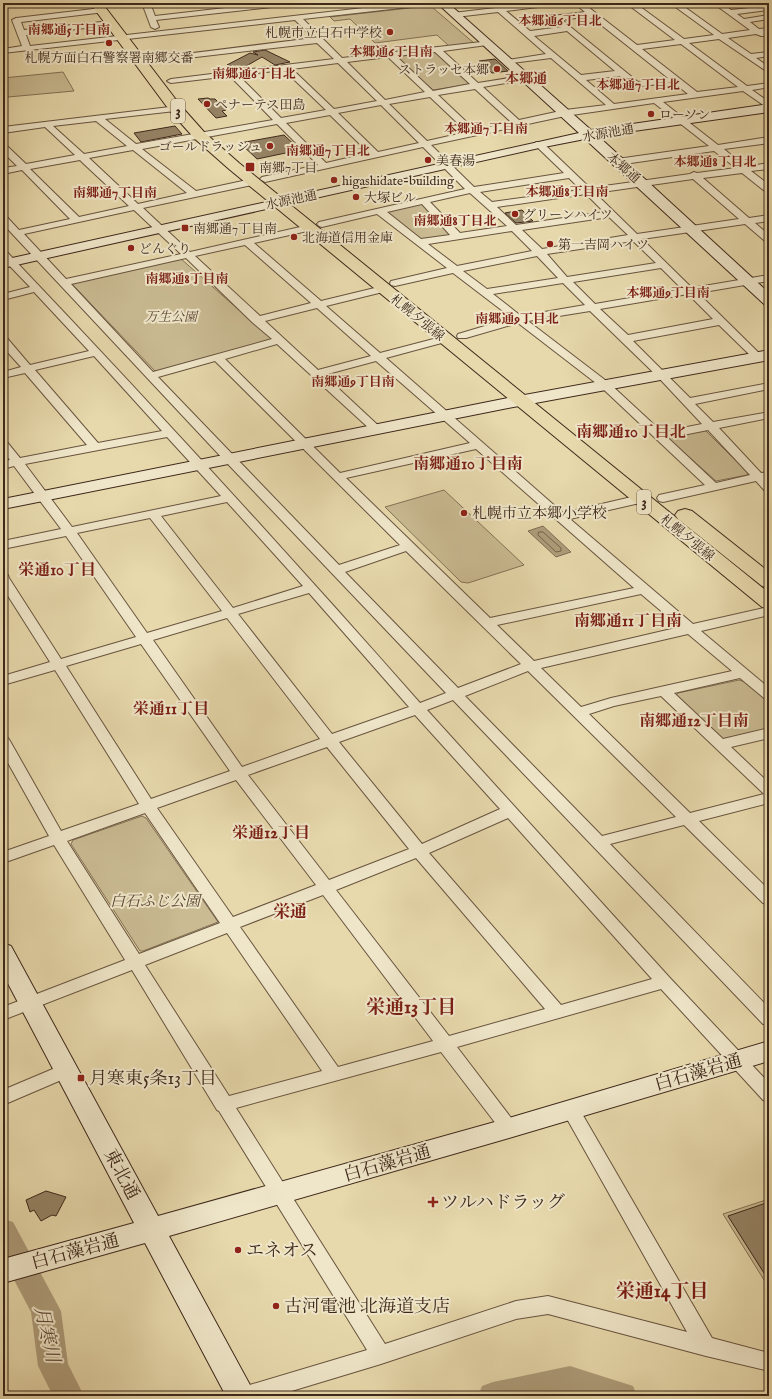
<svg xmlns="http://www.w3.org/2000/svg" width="772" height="1399" font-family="'IM FELL English','Noto Serif JP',serif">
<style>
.green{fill:#cabb93;stroke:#847257}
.water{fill:#ae9d7b;stroke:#816e55}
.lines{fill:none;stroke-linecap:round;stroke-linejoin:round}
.shore{stroke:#76624b;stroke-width:1}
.river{fill:#ae9d7b;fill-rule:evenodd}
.building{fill:#968466;stroke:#3e281b}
.street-casing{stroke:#68543f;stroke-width:2}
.secondary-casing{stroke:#3e281b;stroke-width:2}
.primary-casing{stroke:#3e281b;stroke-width:2}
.street{fill:#efe6c9;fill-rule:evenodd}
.secondary{fill:#efe6c9;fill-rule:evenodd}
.primary{fill:#e7d9ac;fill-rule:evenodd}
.poi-dot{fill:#8f2418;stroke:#efe6c9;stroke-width:1.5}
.labels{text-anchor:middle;stroke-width:4;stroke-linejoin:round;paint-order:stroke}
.far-neighbourhood-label{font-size:13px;font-weight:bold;fill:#7a1f14;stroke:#efe6c9}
.far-poi-label{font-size:13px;fill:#3e281b;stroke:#efe6c9;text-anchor:start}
.far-street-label{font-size:13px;fill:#3e281b;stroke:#efe6c9}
.far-park-label{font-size:13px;font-style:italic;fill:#5a4533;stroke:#efe6c9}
.far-quarter-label{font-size:14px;font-weight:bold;fill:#7a1f14;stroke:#efe6c9}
.shield{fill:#efe6c9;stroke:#73614f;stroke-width:1}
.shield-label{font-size:14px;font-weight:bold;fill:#3e281b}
.poi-label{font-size:15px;fill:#3e281b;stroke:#efe6c9;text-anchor:start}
.park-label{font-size:15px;font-style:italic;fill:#5a4533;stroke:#efe6c9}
.neighbourhood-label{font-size:16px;font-weight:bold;fill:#7a1f14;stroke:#efe6c9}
.quarter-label{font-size:17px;font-weight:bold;fill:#7a1f14;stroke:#efe6c9}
.near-street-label{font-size:18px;fill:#3e281b;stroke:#efe6c9}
.near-poi-label{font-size:18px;fill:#3e281b;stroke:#efe6c9;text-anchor:start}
.near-neighbourhood-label{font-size:19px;font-weight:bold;fill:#7a1f14;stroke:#efe6c9}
.near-water-label{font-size:19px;font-style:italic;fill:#604b38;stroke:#efe6c9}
</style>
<rect width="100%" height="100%" fill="#e7d9ac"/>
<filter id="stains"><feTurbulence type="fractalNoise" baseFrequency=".005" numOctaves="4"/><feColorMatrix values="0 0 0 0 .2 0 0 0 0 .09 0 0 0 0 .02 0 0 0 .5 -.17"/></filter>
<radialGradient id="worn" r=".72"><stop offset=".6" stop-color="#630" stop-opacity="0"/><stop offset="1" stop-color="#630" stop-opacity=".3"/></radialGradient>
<g class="green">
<path d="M427 6 432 7 475 44 450 47 437 35 375 43 350 19 334 21 330 17Z"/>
<path d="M431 52H436L471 84 433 90 395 57Z"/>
<path d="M63 72 74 91 8 97 3 92V78Z"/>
<path d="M421 203 451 234 450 235 424 240 420 239 387 212 388 210Z"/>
<path d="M180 258 273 340 156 372 72 284 74 282Z"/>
<path d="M705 430 748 473 747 475 716 481 669 439 670 438Z"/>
<path d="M444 490 524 565 468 583 461 582 385 507Z"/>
<path d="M739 680 745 682 769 702V730L728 740 722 739 675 697 678 693Z"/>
<path d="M142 816 146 818 218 922 143 951H140L71 844 73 840Z"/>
<path d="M769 1199V1288L723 1214Z"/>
</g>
<path class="water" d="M543 526 571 552 556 557 528 531Z"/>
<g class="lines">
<path class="shore" d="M539 532H543L561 548V551L556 552 538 535Z"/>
<g class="river">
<path d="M3 1219 13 1222 61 1311 68 1364 84 1396H53L38 1366 31 1312 3 1259Z"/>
<path d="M570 1366 633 1386 637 1396H577L570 1394 560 1396H478L482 1386 493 1382Z"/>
</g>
</g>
<g class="building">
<path d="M265 50 290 62 275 65 262 57 241 69 227 65 250 53 258 55 253 52Z"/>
<path d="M495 59 508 71 492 73 479 61Z"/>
<path d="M208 98 210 99H215L226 110 222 111 227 116 216 118 198 99Z"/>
<path d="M175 126 182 134 141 142 134 133Z"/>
<path d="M284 135 300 150 257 159 240 143Z"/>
<path d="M522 210 533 221 516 223 505 213Z"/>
<path d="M46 1191 66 1197 56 1216 52 1215 41 1221 34 1210 30 1212 26 1200Z"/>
<path d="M769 1202V1281L728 1216Z"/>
</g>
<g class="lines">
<g class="street-casing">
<g id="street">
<path d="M142 3H150L155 16 269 3H294L290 5 156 20 159 27 155 29 151 27Z"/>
<path d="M407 3H431L427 5 303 19 342 58 490 41 491 43 487 45 443 51 478 83 528 75V79L483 87 519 120 565 110 606 105 551 58 505 64 504 62 508 60 546 54 498 12 456 17 452 15 453 13 536 3H558L554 5 506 11 530 31 562 27 552 20V16L585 12 574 3H583L637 45 675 40 626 3H635L684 39 714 35 670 3H679L722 34 750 30 713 3H722L731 10 769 6V10H767L737 14 744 19 769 15V19L750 22 759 29 769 28V32L764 33V36H761L756 34 728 38 751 54 769 52V56L756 58 769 67V73L719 39 689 43 747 86 769 83V87L752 90 769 102V109L743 91 663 102 718 145 769 137V143L724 149 745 167 769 163V169L751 171 769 185V193L766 192 742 173 703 178 749 218 769 215V221L755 223 769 235V243L766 242 745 224 642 239 692 288 769 275V281L698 293 763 357 762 359H754L719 325 633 341 690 398 769 383V389L695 404 713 422 769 412V418L719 428 761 473 769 472V478H767L769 481V492L765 491 756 481 663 502 659 501 657 498 659 495 705 485 601 387 518 323 466 338H458L457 336 458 334 512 318 453 273 395 286 391 285 390 283 391 281 447 268 377 214 322 227 319 226 317 224 319 222 465 189 423 147 265 182 260 179 262 177 318 165 277 124 142 149 196 191 252 179 257 182 252 185 143 208 190 252 309 225 312 226 314 228 312 230 254 243 321 301 383 286 387 287 388 289 387 291 326 306 380 353 445 336 449 337 450 339 449 341 386 358 563 513 640 495 644 496 646 499 644 502 570 519 693 624 769 607V615L701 631 769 688V699L764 698 740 678 674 693 723 739 769 728V738L731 747 769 783V803L699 821 769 890V905L763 903 684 825 610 844 769 1008V1025L763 1024 453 700 427 710 670 978 769 1083V1102L763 1100 661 989 457 1047 515 1123 518 1128 515 1133 509 1135 503 1133 441 1052 236 1108 385 1344 516 1301 548 1296 687 1332 562 1110 565 1105 571 1103 577 1105 712 1338 769 1353V1371L706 1356 548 1314 516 1319 381 1364 275 1396H233L236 1389 243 1387 367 1350 219 1111 217 1110 132 970 3 1020V1007L125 960 54 845 3 863V852L49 836 3 754V736L8 738 10 741 61 831 139 804 55 670 3 685V676L50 662 3 588V574L8 575 9 578 61 659 136 637 66 536 3 549V541L61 529 14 466 3 469V461L10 460 3 452V441L7 442 20 458 87 445 25 373 3 378V372L21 367 3 347V337L7 338 30 365 89 351 34 292 3 300V294L30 287 3 259V250L6 251C147 399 285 550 420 703L446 693 225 461 3 224V215L6 216 19 230 70 219 22 170 3 174V168L17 166 3 152V144L6 145 26 164 75 155 45 127 3 133V127L178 106 179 108 178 110 175 111 105 119 136 144 273 120 230 76 171 83 167 81 171 79 334 59 317 43 153 62 149 60 153 58 313 38 295 20 3 53V49L22 46 12 20 16 18 102 8H105V12L21 22 24 30 111 21 115 23 111 25 26 35 30 46ZM590 16 668 78 638 82 562 20ZM567 31 615 71 581 75 534 36ZM681 44 738 87 697 92 642 49ZM435 52 470 84 433 91 396 56ZM388 57 425 92 385 100 347 62ZM338 63 377 101 334 109 292 69ZM284 70 326 110 281 118 238 75ZM620 76 636 87 673 82 688 94 614 104 586 80ZM475 89 511 122 475 130 438 95ZM430 97 467 132 427 141 389 104ZM654 103 709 146 617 159 614 160 613 162 614 164 617 165 714 151 736 168 697 173 694 172 690 174 590 188 542 142H536L535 144 536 146 564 173 474 187 431 145 565 116ZM381 105 419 143 378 152 338 113ZM330 115 369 153 326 163 286 123ZM96 121 127 146 84 154 53 126ZM133 150 187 193 138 204 89 158ZM80 160 84 164 129 206 79 217 30 169ZM569 178 581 190 492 202 480 192ZM693 179 739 219 637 234 595 193ZM470 193 507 226 460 233 430 202ZM586 194 604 212 516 225 497 207ZM422 204 450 235 421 239 387 212ZM134 210 181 254 66 279 24 234ZM609 217 628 235 542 249 522 230ZM512 231 532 251 457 266 428 244ZM633 241 656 263 567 277 547 254ZM245 245 311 303 260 316 195 256ZM537 256 558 278 487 289 463 271ZM186 258 252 322 272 339 153 372 71 284ZM661 268 682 289 595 304 573 282ZM563 283 585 305 521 316 493 294ZM688 294 713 319 628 335 600 309ZM317 308 371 356 318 370 265 321ZM590 311 657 376 702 424 662 432 609 383 528 321ZM277 344 372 431H380L382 429 324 375 376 361 470 443 340 473 225 359ZM94 356 162 431 98 443 35 370ZM215 361 400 545 339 565 158 377ZM708 430 750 475 716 483 668 438ZM167 437 221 496 72 527 25 464ZM476 449 634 588 490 618 346 478ZM227 502 303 586 233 608 161 516ZM150 518 222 611 147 633 77 533ZM406 551 521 664 458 688 345 572ZM309 593 409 707 332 734 238 614ZM641 594 680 627 534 661 497 625ZM227 618 320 739 242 767 153 640ZM688 634 732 671 611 698 581 707 541 668ZM141 644 230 771 151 799 66 666ZM528 671 676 817 602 836 465 696ZM661 696 764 794 690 813 589 714 614 706ZM415 715 500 809 422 844 339 742ZM327 747 409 849 329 880 248 775ZM236 780 316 885 233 917 157 808ZM145 813 220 923 139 954 67 841ZM508 818 652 979 561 1005 429 853ZM416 858 545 1009 449 1036 336 890ZM323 895 433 1041 338 1067 240 927ZM227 933 322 1071 229 1096 145 965Z"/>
<path d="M67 1063 73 1065 76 1070 73 1075 3 1105V1090Z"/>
</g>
</g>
<g class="secondary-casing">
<g id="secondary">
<path d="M437 3H448L591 130 769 104V112L598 136 769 293V305L764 304 585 139 539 148 3 268V260L579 133Z"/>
<path d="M769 350V360L508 408 3 509V499L508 398Z"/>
<path d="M3 943 11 946 158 1216 509 1118 769 1041V1061L509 1138 169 1236 256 1396H226L145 1243 3 1283V1259L134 1223 3 974Z"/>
</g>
</g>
<g class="primary-casing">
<g id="primary">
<path d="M90 3H102L180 105 205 133 239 163 769 593V609L762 607 229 169 195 139 170 111Z"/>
<path d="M685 509 692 511 769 572V588L762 586 678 519 675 515 678 511Z"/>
</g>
</g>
<use href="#street" class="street"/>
<use href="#secondary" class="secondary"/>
<use href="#primary" class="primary"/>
</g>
<g class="poi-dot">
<circle cx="390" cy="32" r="4"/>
<circle cx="109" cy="43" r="4"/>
<circle cx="497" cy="69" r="4"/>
<circle cx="207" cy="104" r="4"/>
<circle cx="651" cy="114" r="4"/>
<circle cx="270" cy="146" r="4"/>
<circle cx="428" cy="160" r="4"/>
<rect x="245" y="162" width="10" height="10" rx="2"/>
<circle cx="334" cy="180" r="4"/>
<circle cx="356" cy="197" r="4"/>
<circle cx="515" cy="214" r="4"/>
<rect x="181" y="224" width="8" height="8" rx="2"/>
<circle cx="294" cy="237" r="4"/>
<circle cx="550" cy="244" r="4"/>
<circle cx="131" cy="248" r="4"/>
<circle cx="464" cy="513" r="4"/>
<rect x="77" y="1074" width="8" height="8" rx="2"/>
<path d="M431 1196h4v4h4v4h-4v4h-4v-4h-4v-4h4z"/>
<circle cx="238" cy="1250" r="4"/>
<circle cx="276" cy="1306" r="4"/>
</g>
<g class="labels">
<g class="far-neighbourhood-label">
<text x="560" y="25">本郷通6丁目北</text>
<text x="69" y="34">南郷通5丁目南</text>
<text x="391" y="56">本郷通6丁目南</text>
<text x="254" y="78">南郷通6丁目北</text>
<text x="638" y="89">本郷通7丁目北</text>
<text x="486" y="133">本郷通7丁目南</text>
<text x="328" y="155">南郷通7丁目北</text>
<text x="715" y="166">本郷通8丁目北</text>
<text x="567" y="196">本郷通8丁目南</text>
<text x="115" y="197">南郷通7丁目南</text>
<text x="455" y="225">南郷通8丁目北</text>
<text x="187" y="283">南郷通8丁目南</text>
<text x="668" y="297">本郷通9丁目南</text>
<text x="517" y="323">南郷通9丁目北</text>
<text x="353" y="386">南郷通9丁目南</text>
</g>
<g class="far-poi-label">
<text x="382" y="37" text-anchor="end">札幌市立白石中学校</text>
<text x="109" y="62" text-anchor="middle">札幌方面白石警察署南郷交番</text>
<text x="489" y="74" text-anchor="end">ストラッセ本郷</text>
<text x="215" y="109">ペナーテス田島</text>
<text x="659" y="119">ローソン</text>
<text x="262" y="151" text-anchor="end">ゴールドラッシュ</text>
<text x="436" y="165">美春湯</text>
<text x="259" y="172">南郷7丁目</text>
<text x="342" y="185">higashidate-building</text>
<text x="364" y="202">大塚ビル</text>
<text x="523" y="219">グリーンハイツ</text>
<text x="193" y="233">南郷通7丁目南</text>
<text x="302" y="242">北海道信用金庫</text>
<text x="558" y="249">第一吉岡ハイツ</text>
<text x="139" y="253">どんぐり</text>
</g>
<g class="far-street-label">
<text transform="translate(608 132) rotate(-10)" y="5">水源池通</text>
<text transform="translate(624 167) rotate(41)" y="5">本郷通</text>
<text transform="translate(291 199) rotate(-12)" y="5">水源池通</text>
<text transform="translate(418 317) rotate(39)" y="5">札幌夕張線</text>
<text transform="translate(688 537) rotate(39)" y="5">札幌夕張線</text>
</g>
<g class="far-park-label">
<text x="171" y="321">万生公園</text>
</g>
<g class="far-quarter-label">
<text x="526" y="83">本郷通</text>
</g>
<g class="shield">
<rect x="171" y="99" width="14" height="24" rx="3"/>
<rect x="637" y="490" width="14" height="24" rx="3"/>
</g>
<g class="shield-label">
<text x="178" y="116">3</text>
<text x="644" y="507">3</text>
</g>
<g class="poi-label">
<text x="472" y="518">札幌市立本郷小学校</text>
</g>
<g class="park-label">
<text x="155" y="906">白石ふじ公園</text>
</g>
<g class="neighbourhood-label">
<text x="631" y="437">南郷通10丁目北</text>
<text x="468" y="469">南郷通10丁目南</text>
<text x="57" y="575">栄通10丁目</text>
<text x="628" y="626">南郷通11丁目南</text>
<text x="171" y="714">栄通11丁目</text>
<text x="694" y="726">南郷通12丁目南</text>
<text x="271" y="838">栄通12丁目</text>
</g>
<g class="quarter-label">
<text x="290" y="917">栄通</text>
</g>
<g class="near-street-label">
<text transform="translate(698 1072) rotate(-16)" y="6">白石藻岩通</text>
<text transform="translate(387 1163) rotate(-16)" y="6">白石藻岩通</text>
<text transform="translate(122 1174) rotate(62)" y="6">東北通</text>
<text transform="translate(75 1251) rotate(-15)" y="6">白石藻岩通</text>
</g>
<g class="near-poi-label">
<text x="89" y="1084">月寒東5条13丁目</text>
<text x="441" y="1208">ツルハドラッグ</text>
<text x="246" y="1256">エネオス</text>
<text x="284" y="1312">古河電池 北海道支店</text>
</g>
<g class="near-neighbourhood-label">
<text x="411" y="1013">栄通13丁目</text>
<text x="662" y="1297">栄通14丁目</text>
</g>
<g class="near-water-label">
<text transform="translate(48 1334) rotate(77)" y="7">月寒川</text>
</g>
</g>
<rect width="772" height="1399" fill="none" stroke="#e7d9ac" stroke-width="16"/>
<rect x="4" y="4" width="764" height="1391" fill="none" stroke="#3e281b" stroke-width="2"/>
<rect x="8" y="8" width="756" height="1383" fill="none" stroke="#3e281b"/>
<rect width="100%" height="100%" filter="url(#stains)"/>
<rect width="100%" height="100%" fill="url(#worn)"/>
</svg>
